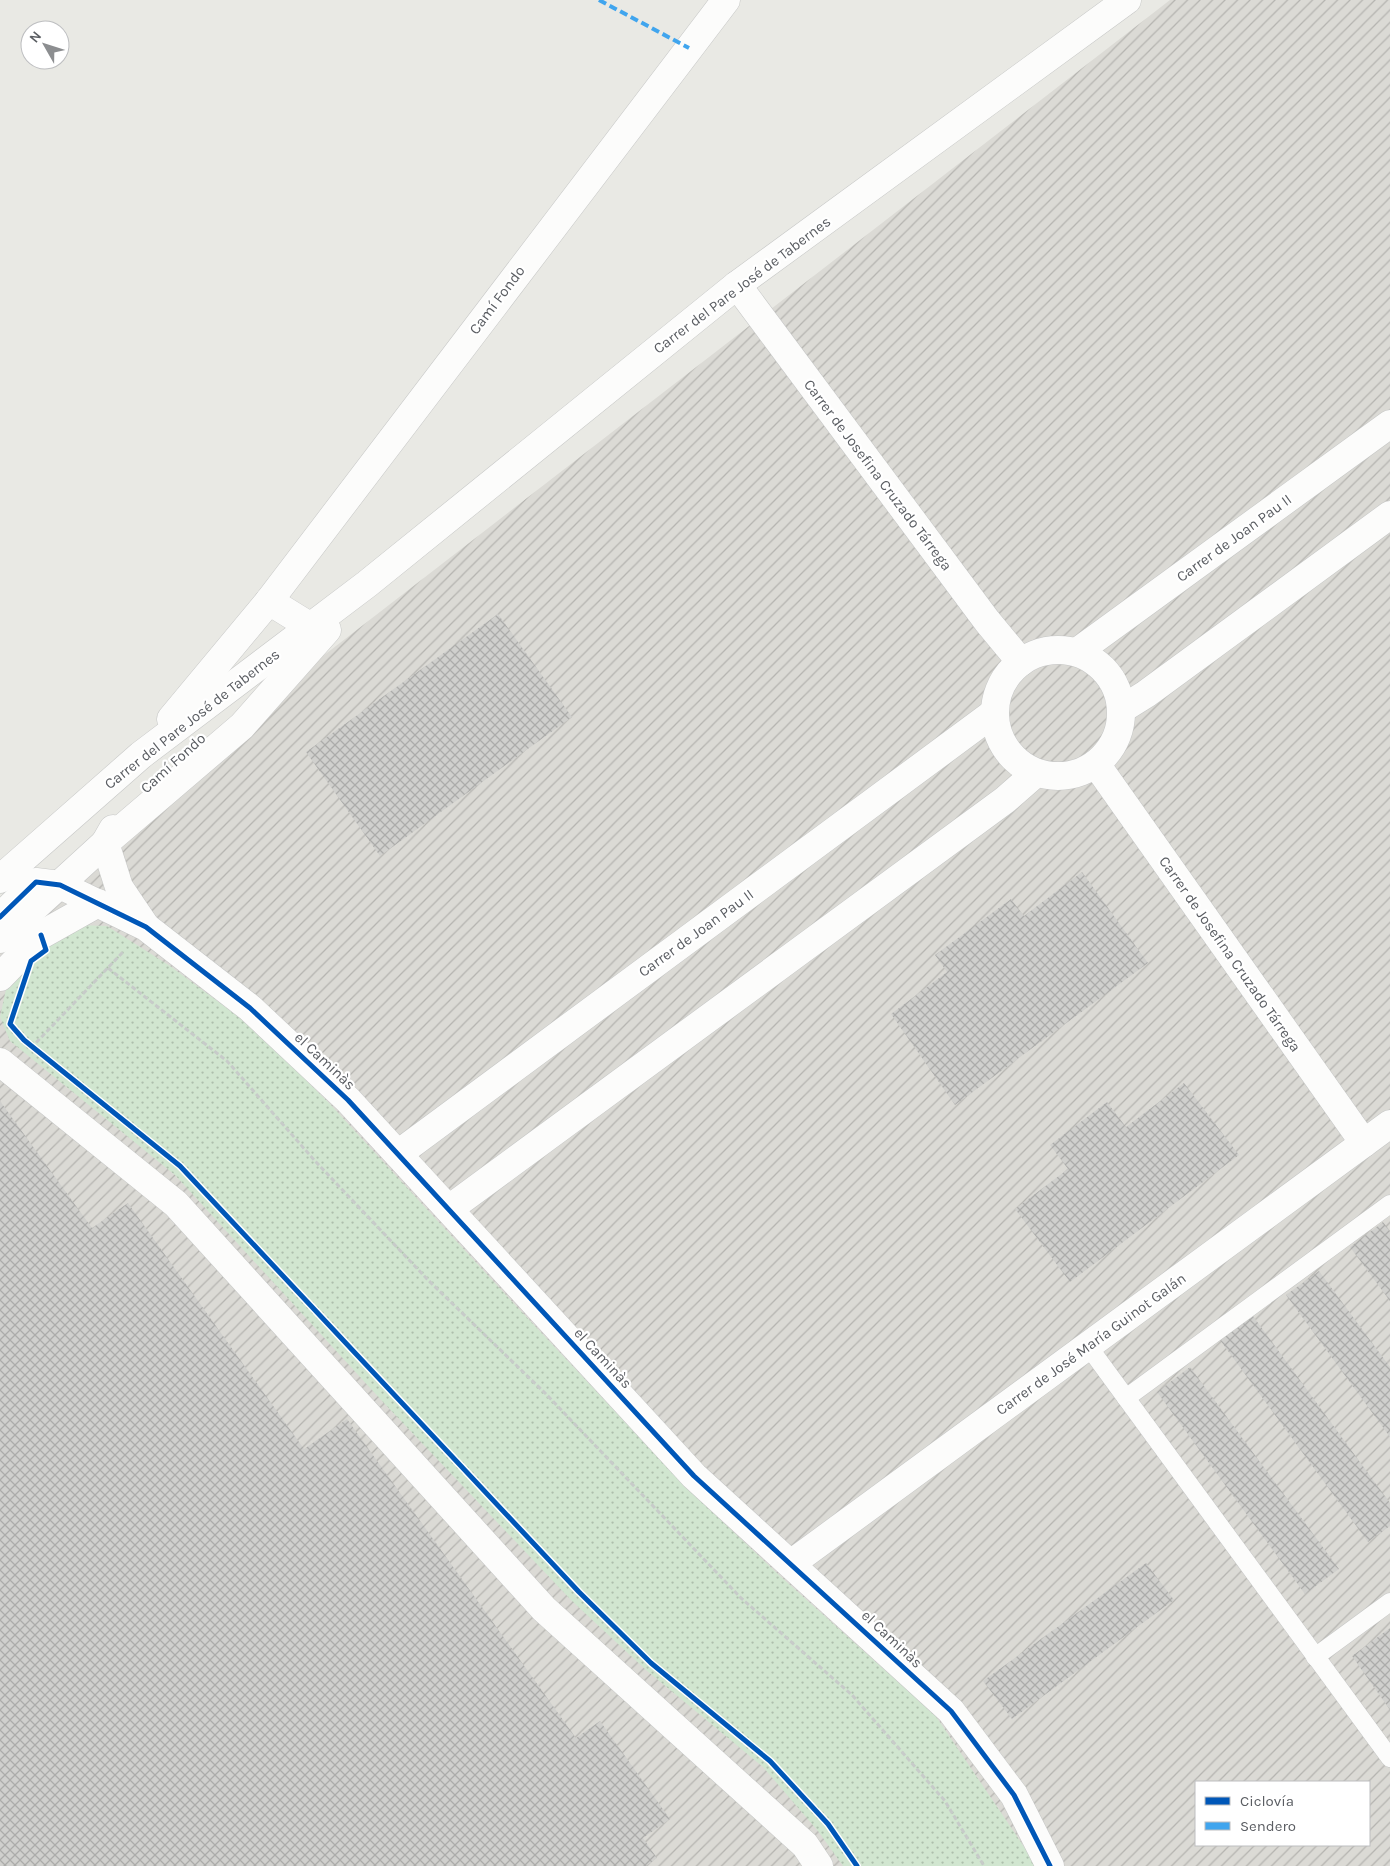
<svg xmlns="http://www.w3.org/2000/svg" width="1390" height="1866" font-family="Karla,sans-serif">
<style>
.industrial{fill:url(#industrial-furrows);fill-rule:evenodd}
.grass{fill:url(#grass-dots)}
.building{fill:url(#building-cross-hatch)}
.lines{fill:none;stroke-linecap:round;stroke-linejoin:round}
.lane-casing{stroke:#c6c7c6;stroke-width:19}
.street-casing{stroke:#c6c7c6;stroke-width:29}
.path{stroke:#c7cbc9;stroke-width:3;stroke-dasharray:5 2.5;stroke-linecap:butt}
.lane{stroke:#fcfcfb;stroke-width:18}
.street{stroke:#fcfcfb;stroke-width:28}
.quiet{stroke:#40a5ee;stroke-width:4;stroke-dasharray:8 4;stroke-linecap:butt}
.cycleway-casing{stroke:#fff;stroke-width:8}
.cycleway{stroke:#0057b8;stroke-width:5}
.labels{text-anchor:middle;stroke-width:4.5;stroke-linejoin:round;paint-order:stroke}
.street-label{font-size:15px;fill:#5a5d62;stroke:#fff}
</style>
<defs>
<pattern id="industrial-furrows" width="10" height="10" patternUnits="userSpaceOnUse" patternTransform="scale(1.25)"><rect width="10" height="10" fill="#dbdad5"/><path d="M-1 1l2-2M0 10L10 0M9 11l2-2" fill="none" stroke="#b5b4b0"/></pattern>
<pattern id="grass-dots" width="8" height="8" patternUnits="userSpaceOnUse" patternTransform="scale(1.25)"><rect width="8" height="8" fill="#d1e6d0"/><path d="M2 2h.1M6 6h.1" fill="none" stroke="#adbeac" stroke-width="1.8" stroke-linecap="round"/></pattern>
<pattern id="building-cross-hatch" width="8" height="8" patternUnits="userSpaceOnUse" patternTransform="scale(1.25)"><rect width="8" height="8" fill="#d0d0cd"/><path d="M0 0l8 8M0 8l8-8" fill="none" stroke="#acacaa"/></pattern>
</defs>
<rect width="100%" height="100%" fill="#e9e9e4"/>
<path class="industrial" d="M1170 0H1390V1866H0V924L97 831ZM1196 1782H1369V1845H1196Z"/>
<path class="grass" d="M76 925 107 926 170 966 251 1026 329 1103 506 1295 685 1486 780 1576 935 1715 1037 1866H843L818 1831 763 1767 646 1670 572 1601 383 1402 175 1175 10 1041 0 1017 8 980 49 939Z"/>
<g class="building">
<path d="M498 614 572 717 380 856 306 752Z"/>
<path d="M1082 872 1148 963 955 1105 891 1014 947 972 935 955 1011 899 1024 916Z"/>
<path d="M1184 1083 1239 1155 1070 1282 1015 1209 1068 1169 1050 1145 1107 1102 1126 1127Z"/>
<path d="M0 1101 92 1228 128 1203 304 1449 347 1419 576 1738 600 1721 670 1819 643 1838 657 1858 646 1866H0Z"/>
<path d="M1383 1222 1390 1231V1301L1350 1247Z"/>
<path d="M1319 1271 1390 1367V1437L1286 1295Z"/>
<path d="M1253 1316 1390 1503V1526L1368 1542 1220 1340Z"/>
<path d="M1190 1367 1339 1569 1305 1594 1157 1392Z"/>
<path d="M1146 1563 1174 1600 1012 1719 983 1681Z"/>
<path d="M1390 1628V1710L1352 1656Z"/>
</g>
<g class="lines">
<g class="lane-casing">
<g id="lane">
<path d="M1088 1346 1390 1758"/>
<path d="M1126 1398 1390 1204"/>
<path d="M1315 1657 1390 1602"/>
</g>
</g>
<g class="street-casing">
<g id="street">
<path d="M737 285 987 621 1021 662"/>
<path d="M269 601 311 627"/>
<circle cx="1058" cy="713" r="63"/>
<path d="M1077 652 1390 424"/>
<path d="M1122 709 1146 694 1390 515"/>
<path d="M171 719 269 601 726 0"/>
<path d="M1096 764 1364 1143"/>
<path d="M113 829 105 843 119 887 144 924"/>
<path d="M0 879 141 755 367 584 737 285 1127 0"/>
<path d="M0 917 36 882 60 885 146 927 250 1008 348 1100 694 1476 951 1711 1014 1795 1050 1866"/>
<path d="M0 939 105 843 242 726 327 630"/>
<path d="M0 977 41 935 98 903"/>
<path d="M0 1062 176 1204 544 1609 805 1845 819 1866"/>
<path d="M398 1154 995 712"/>
<path d="M449 1209 1005 800 1036 773"/>
<path d="M792 1563 1390 1124"/>
</g>
</g>
<g class="path">
<path d="M108 968 227 1061 316 1162 429 1281 546 1394 741 1598 852 1695 945 1801 984 1866"/>
<path d="M31 1048 123 952"/>
</g>
<use href="#lane" class="lane"/>
<use href="#street" class="street"/>
<path class="quiet" d="M599 0 689 48"/>
<g class="cycleway-casing">
<g id="cycleway">
<path d="M0 917 36 882 60 885 146 927 250 1008 348 1100 694 1476 951 1711 1014 1795 1050 1866"/>
<path d="M41 935 46 950 31 961 10 1024 24 1040 180 1166 579 1592 651 1663 770 1761 828 1824 857 1866"/>
</g>
</g>
<use href="#cycleway" class="cycleway"/>
</g>
<g class="labels">
<g class="street-label">
<text transform="translate(742 285) rotate(-37)" y="5">Carrer del Pare José de Tabernes</text>
<text transform="translate(497 300) rotate(-53)" y="5">Camí Fondo</text>
<text transform="translate(878 475) rotate(53)" y="5">Carrer de Josefina Cruzado Tárrega</text>
<text transform="translate(1234 538) rotate(-36)" y="5">Carrer de Joan Pau II</text>
<text transform="translate(192 719) rotate(-38)" y="5">Carrer del Pare José de Tabernes</text>
<text transform="translate(173 763) rotate(-42)" y="5">Camí Fondo</text>
<text transform="translate(696 933) rotate(-36)" y="5">Carrer de Joan Pau II</text>
<text transform="translate(1230 954) rotate(55)" y="5">Carrer de Josefina Cruzado Tárrega</text>
<text transform="translate(325 1061) rotate(43)" y="5">el Caminàs</text>
<text transform="translate(1091 1344) rotate(-36)" y="5">Carrer de José María Guinot Galán</text>
<text transform="translate(603 1358) rotate(47)" y="5">el Caminàs</text>
<text transform="translate(892 1639) rotate(43)" y="5">el Caminàs</text>
</g>
</g>
<rect x="1195" y="1781" width="175" height="65" fill="#ffffff" stroke="#bdbec0"/>
<rect x="1205" y="1797" width="25" height="8" fill="#0057b8" stroke="#bdbec0"/>
<text x="1240" y="1806" font-size="15" fill="#5a5d62">Ciclovía</text>
<rect x="1205" y="1822" width="25" height="8" fill="#40a5ee" stroke="#bdbec0"/>
<text x="1240" y="1831" font-size="15" fill="#5a5d62">Sendero</text>
<g transform="translate(45 45) rotate(309)"><circle r="24" fill="#ffffff" stroke="#bdbec0"/>
<path d="M0-4L9 19L0 12L-9 19Z" fill="#8c8e90"/>
<text y="-8" font-size="14" font-weight="bold" text-anchor="middle" fill="#5a5d62">N</text>
</g>
</svg>
